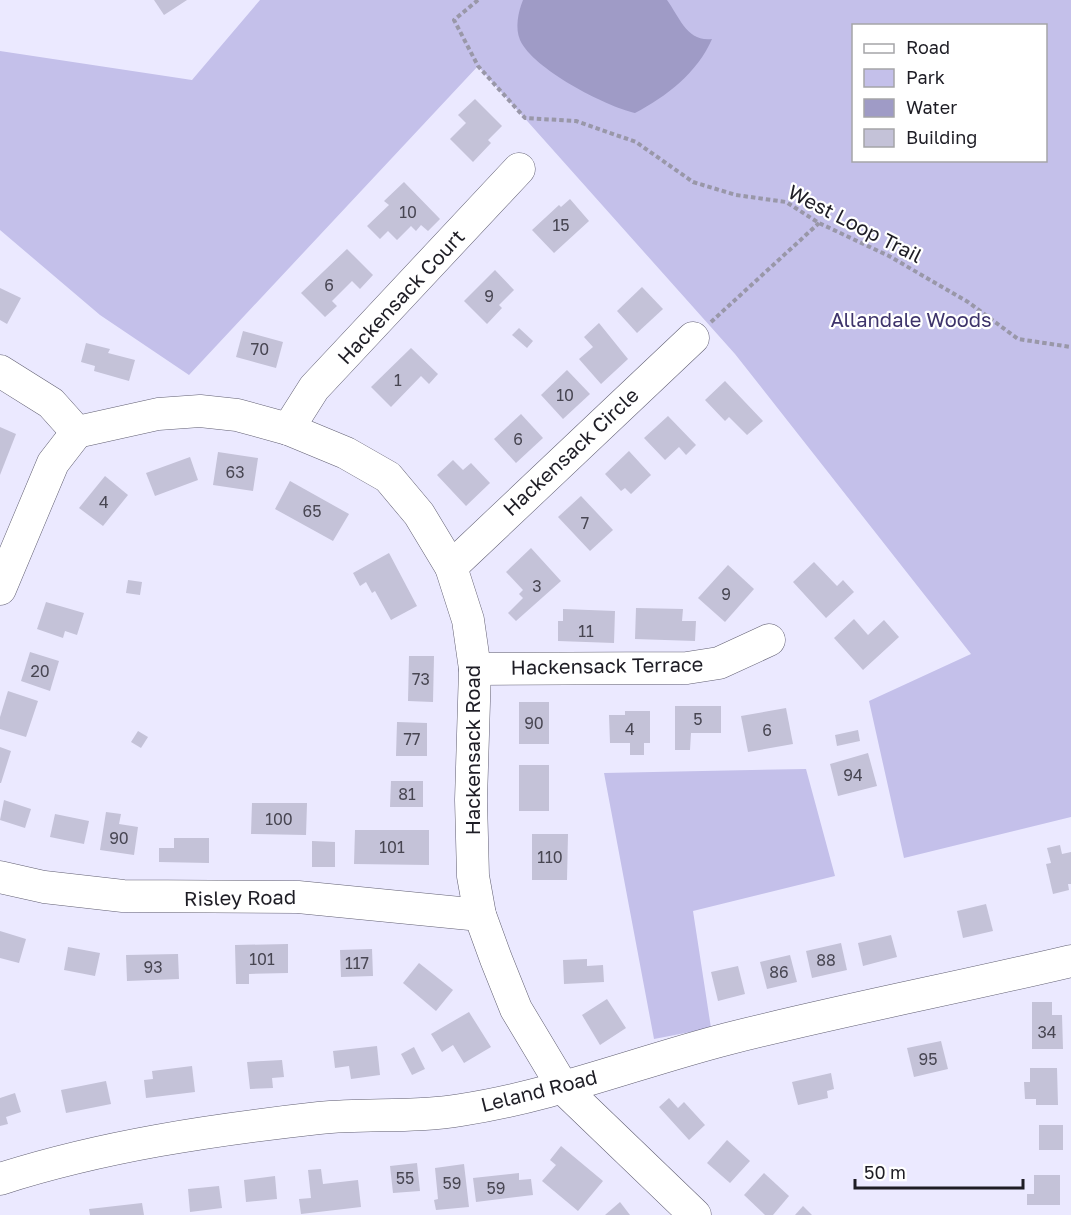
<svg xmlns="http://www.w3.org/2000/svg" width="1071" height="1215" font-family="'Golos Text',sans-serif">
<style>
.green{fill:#c4c0ea;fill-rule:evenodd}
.water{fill:#9f9bc6}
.building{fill:#c4c2d8}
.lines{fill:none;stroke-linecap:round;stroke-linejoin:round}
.minor-casing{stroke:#615f72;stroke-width:33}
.path{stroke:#9997a8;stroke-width:4;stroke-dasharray:4.5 3;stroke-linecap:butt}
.minor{stroke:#fff;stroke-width:32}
.labels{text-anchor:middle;stroke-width:4.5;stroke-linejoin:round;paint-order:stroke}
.number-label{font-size:16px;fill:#484652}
.street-label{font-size:20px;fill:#1e1d25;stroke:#fff}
.park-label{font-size:20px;fill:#3e346b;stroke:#fff}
</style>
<rect width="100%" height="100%" fill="#ebe9ff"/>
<g class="green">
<path d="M260 0H1071V817L904 858 869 701 971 654 735 354 478 66 189 375 100 315 0 230V51L192 80ZM854 26H1046V160H854Z"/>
<path d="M806 769 835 876 693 911 711 1028 654 1039 604 773Z"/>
</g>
<path class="water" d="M523 0H667C680 18 687 42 712 39 698 72 666 97 635 113 605 106 533 69 520 40 515 28 518 12 523 0Z"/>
<g class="building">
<path d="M154 0H187L164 15Z"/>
<path d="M475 99 502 126 488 140 491 143 473 162 450 139 466 123 458 115Z"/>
<path d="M404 182 440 219 428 231 421 225 416 231 411 226 397 240 388 231 380 239 367 226 389 205 384 201Z"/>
<path d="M570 199 589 221 554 253 532 230 559 205 561 207Z"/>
<path d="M347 249 373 275 360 289 352 281 332 301 337 306 325 317 301 293Z"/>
<path d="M495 270 514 290 499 305 502 308 487 324 464 301Z"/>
<path d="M642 287 663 309 637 333 617 311Z"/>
<path d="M0 288 21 298 7 324 0 320Z"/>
<path d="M599 323 628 359 601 384 579 359 593 347 584 337Z"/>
<path d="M519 328 533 341 527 348 512 335Z"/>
<path d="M243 331 283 342 276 368 236 357Z"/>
<path d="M86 343 110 349 108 353 135 360 129 381 94 371 95 366 81 362Z"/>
<path d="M411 348 438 374 429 384 421 376 391 407 371 387Z"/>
<path d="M567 370 590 394 563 419 541 395Z"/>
<path d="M725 381 763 421 747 435 729 417 725 421 705 400Z"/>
<path d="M521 414 543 438 516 463 494 439Z"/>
<path d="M668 416 696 445 686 455 679 447 665 460 644 438Z"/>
<path d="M0 427 16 434 0 475Z"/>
<path d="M629 451 651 475 631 494 625 488 621 491 605 474Z"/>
<path d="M218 452 258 458 253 491 213 485Z"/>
<path d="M190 457 198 480 155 496 146 473Z"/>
<path d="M453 460 463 470 471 463 490 483 466 506 437 475Z"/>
<path d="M105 476 128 495 103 526 79 508Z"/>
<path d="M290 481 349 514 333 541 275 509Z"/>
<path d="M581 496 613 530 590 551 558 517Z"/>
<path d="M531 548 561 581 516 621 508 613 523 598 519 594 523 590 506 572Z"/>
<path d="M389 553 417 606 391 620 375 591 372 593 366 582 360 586 353 573Z"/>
<path d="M814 562 837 586 843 580 854 592 826 618 793 582Z"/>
<path d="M728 565 754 589 725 622 698 598Z"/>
<path d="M128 580 142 582 140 595 126 593Z"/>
<path d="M46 602 84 613 77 635 65 631 63 638 37 629Z"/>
<path d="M636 608 683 609 682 621H696L695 641 635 639Z"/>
<path d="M563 609 615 611 614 643 558 641V621H563Z"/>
<path d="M854 619 868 635 884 620 899 637 863 670 834 638Z"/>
<path d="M30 652 59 661 50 691 21 681Z"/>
<path d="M409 656H434L433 702 408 701Z"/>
<path d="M8 691 38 701 26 737 0 729V717Z"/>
<rect x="519" y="702" width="30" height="42"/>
<path d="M675 706H721V733H691L690 750H675Z"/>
<path d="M786 708 793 744 748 752 741 716Z"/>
<path d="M625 711H650V743H644V755H630V743H610L609 715H625Z"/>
<path d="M397 722 427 723V756H396Z"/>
<path d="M858 730 860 741 837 746 835 735Z"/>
<path d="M138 731 148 737 141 748 131 742Z"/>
<path d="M0 747 11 751 1 783H0Z"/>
<path d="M868 753 877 786 838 796 830 764Z"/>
<rect x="519" y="765" width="30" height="46"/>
<path d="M391 781H423V807H390Z"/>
<path d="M4 800 31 809 25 828 0 820Z"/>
<path d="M252 803H307L306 835 251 834Z"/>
<path d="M106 812 121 814 119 824 138 827 134 855 100 850Z"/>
<path d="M55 814 89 821 84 844 50 837Z"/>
<path d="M355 830H429V865L354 864Z"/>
<path d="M532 834H568L567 880H532Z"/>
<path d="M174 838H209V863L159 862V848H174Z"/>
<path d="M312 841 335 842V867H312Z"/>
<path d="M1060 845 1062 854 1071 852V884H1068L1069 890 1053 894 1046 864 1051 863 1047 848Z"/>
<path d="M986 904 993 931 963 938 957 911Z"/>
<path d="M0 931 26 939 19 963 0 958Z"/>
<path d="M891 935 897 957 863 966 858 943Z"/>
<path d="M841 943 847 970 812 978 806 951Z"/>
<path d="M288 944V973L249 974V984H236L235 945Z"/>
<path d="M68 947 100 953 95 976 64 970Z"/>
<path d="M372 949 373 976 341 977 340 950Z"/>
<path d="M178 954 179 979 127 981 126 955Z"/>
<path d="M790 955 797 982 767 989 760 962Z"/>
<path d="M587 959V966L603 965 604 982 564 984 563 960Z"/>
<path d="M419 963 453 990 436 1011 403 983Z"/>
<path d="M738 966 745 994 718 1001 711 972Z"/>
<path d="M607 999 626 1028 600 1045 582 1015Z"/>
<path d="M1032 1002H1052V1015H1062L1063 1049H1032Z"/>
<path d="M469 1012 491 1047 464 1063 453 1045 442 1052 431 1034Z"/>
<path d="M941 1041 948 1069 914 1077 907 1048Z"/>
<path d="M377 1046 380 1075 351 1079 349 1066 335 1068 333 1051Z"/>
<path d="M414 1047 425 1069 412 1075 401 1054Z"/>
<path d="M282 1060 284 1077 272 1078 273 1088 250 1089 247 1062Z"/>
<path d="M192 1066 195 1092 146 1098 144 1080 153 1079 152 1071Z"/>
<path d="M1030 1068H1057L1058 1105H1036V1099H1025L1024 1082H1030Z"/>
<path d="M831 1073 834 1089 827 1091 828 1098 798 1105 792 1082Z"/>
<path d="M106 1081 111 1104 66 1113 61 1090Z"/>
<path d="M15 1093 21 1112 6 1117 8 1124 0 1126V1098Z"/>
<path d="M669 1098 678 1108 684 1102 705 1125 689 1140 659 1107Z"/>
<rect x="1039" y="1125" width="24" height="25"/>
<path d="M727 1140 750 1161 730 1183 707 1163Z"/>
<path d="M561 1146 603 1181 578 1211 542 1181 556 1165 550 1160Z"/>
<path d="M417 1163 420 1191 393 1193 390 1166Z"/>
<path d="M464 1164 469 1207 436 1210 434 1200 438 1199 435 1168Z"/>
<path d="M321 1169 323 1184 358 1180 361 1207 301 1214 299 1199 311 1198 308 1170Z"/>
<path d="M519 1173V1180L531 1179 533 1195 476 1202 473 1178Z"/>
<path d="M764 1173 789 1196 773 1215H765L744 1195Z"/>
<path d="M1034 1175H1060V1205H1027V1194H1034Z"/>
<path d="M275 1176 277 1199 246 1202 244 1180Z"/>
<path d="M219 1186 222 1208 190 1212 188 1189Z"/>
<path d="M620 1202 630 1215H605Z"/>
<path d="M142 1203 144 1215H90L89 1209Z"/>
<path d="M803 1206 812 1215H795Z"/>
</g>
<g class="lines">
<g class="minor-casing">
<g id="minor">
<path d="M0 371 51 403 77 432 158 414 200 411 237 415 288 429 346 453 388 477 419 514 451 567 468 620 475 669 471 800 473 876 480 915 496 959 516 1009 564 1089 695 1215"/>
<path d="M288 429 314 388 519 169"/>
<path d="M451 567 693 338"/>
<path d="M0 589 53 463 77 432"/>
<path d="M475 669 687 668 719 663 769 640"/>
<path d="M0 877 44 887 123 896 298 897 480 915"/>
<path d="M0 1179C103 1146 211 1130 319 1118 366 1113 414 1118 461 1110 553 1096 638 1062 727 1039 841 1010 957 988 1071 961"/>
</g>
</g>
<g class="path">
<path d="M478 0 454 20 478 66 525 118 576 121 636 142 693 182 736 195 786 202 819 223 889 256 968 302 1018 339 1071 347"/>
<path d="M711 322 819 223"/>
</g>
<use href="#minor" class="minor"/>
</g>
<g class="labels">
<g class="number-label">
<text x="408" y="218">10</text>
<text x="561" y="231">15</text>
<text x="329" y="291">6</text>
<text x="489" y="302">9</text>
<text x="260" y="355">70</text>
<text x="398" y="386">1</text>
<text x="565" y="401">10</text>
<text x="518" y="445">6</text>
<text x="235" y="478">63</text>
<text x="104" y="508">4</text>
<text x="312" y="517">65</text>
<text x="585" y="529">7</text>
<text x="537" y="592">3</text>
<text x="726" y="600">9</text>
<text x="586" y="637">11</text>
<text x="40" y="677">20</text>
<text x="421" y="685">73</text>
<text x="698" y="725">5</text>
<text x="534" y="729">90</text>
<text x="630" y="735">4</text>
<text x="767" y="736">6</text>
<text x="412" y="745">77</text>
<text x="853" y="781">94</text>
<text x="407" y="800">81</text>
<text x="279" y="825">100</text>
<text x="119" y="844">90</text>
<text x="392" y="853">101</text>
<text x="550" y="863">110</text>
<text x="262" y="965">101</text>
<text x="826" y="966">88</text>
<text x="357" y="969">117</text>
<text x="153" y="973">93</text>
<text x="779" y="978">86</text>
<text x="1047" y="1038">34</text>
<text x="928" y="1065">95</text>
<text x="405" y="1184">55</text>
<text x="452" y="1189">59</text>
<text x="496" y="1194">59</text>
</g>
<g class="street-label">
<text transform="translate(855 224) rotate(27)" y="7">West Loop Trail</text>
<text transform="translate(401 297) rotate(-47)" y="7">Hackensack Court</text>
<text transform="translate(571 452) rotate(-43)" y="7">Hackensack Circle</text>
<text transform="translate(607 666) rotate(-1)" y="7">Hackensack Terrace</text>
<text transform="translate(473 750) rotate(-90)" y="7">Hackensack Road</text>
<text transform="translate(240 898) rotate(-1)" y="7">Risley Road</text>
<text transform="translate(539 1091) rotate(-14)" y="7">Leland Road</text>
</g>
<g class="park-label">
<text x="911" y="327">Allandale Woods</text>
</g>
</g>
<rect x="852" y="24" width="195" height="138" fill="#ffffff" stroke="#a5a5a8" stroke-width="1.5"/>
<rect x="864" y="44" width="30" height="9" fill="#ffffff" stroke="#a5a5a8" stroke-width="1.5"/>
<text x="906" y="54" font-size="18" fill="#1e1d25">Road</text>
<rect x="864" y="69" width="30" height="18" fill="#c4c0ea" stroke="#a5a5a8" stroke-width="1.5"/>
<text x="906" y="84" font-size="18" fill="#1e1d25">Park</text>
<rect x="864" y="99" width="30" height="18" fill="#9f9bc6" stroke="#a5a5a8" stroke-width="1.5"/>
<text x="906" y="114" font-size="18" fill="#1e1d25">Water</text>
<rect x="864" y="129" width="30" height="18" fill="#c4c2d8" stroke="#a5a5a8" stroke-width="1.5"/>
<text x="906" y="144" font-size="18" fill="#1e1d25">Building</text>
<path d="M855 1179v9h168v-9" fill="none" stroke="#1e1d25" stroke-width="3"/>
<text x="864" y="1179" font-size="18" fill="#1e1d25" stroke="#ffffff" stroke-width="4.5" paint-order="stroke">50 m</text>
</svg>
